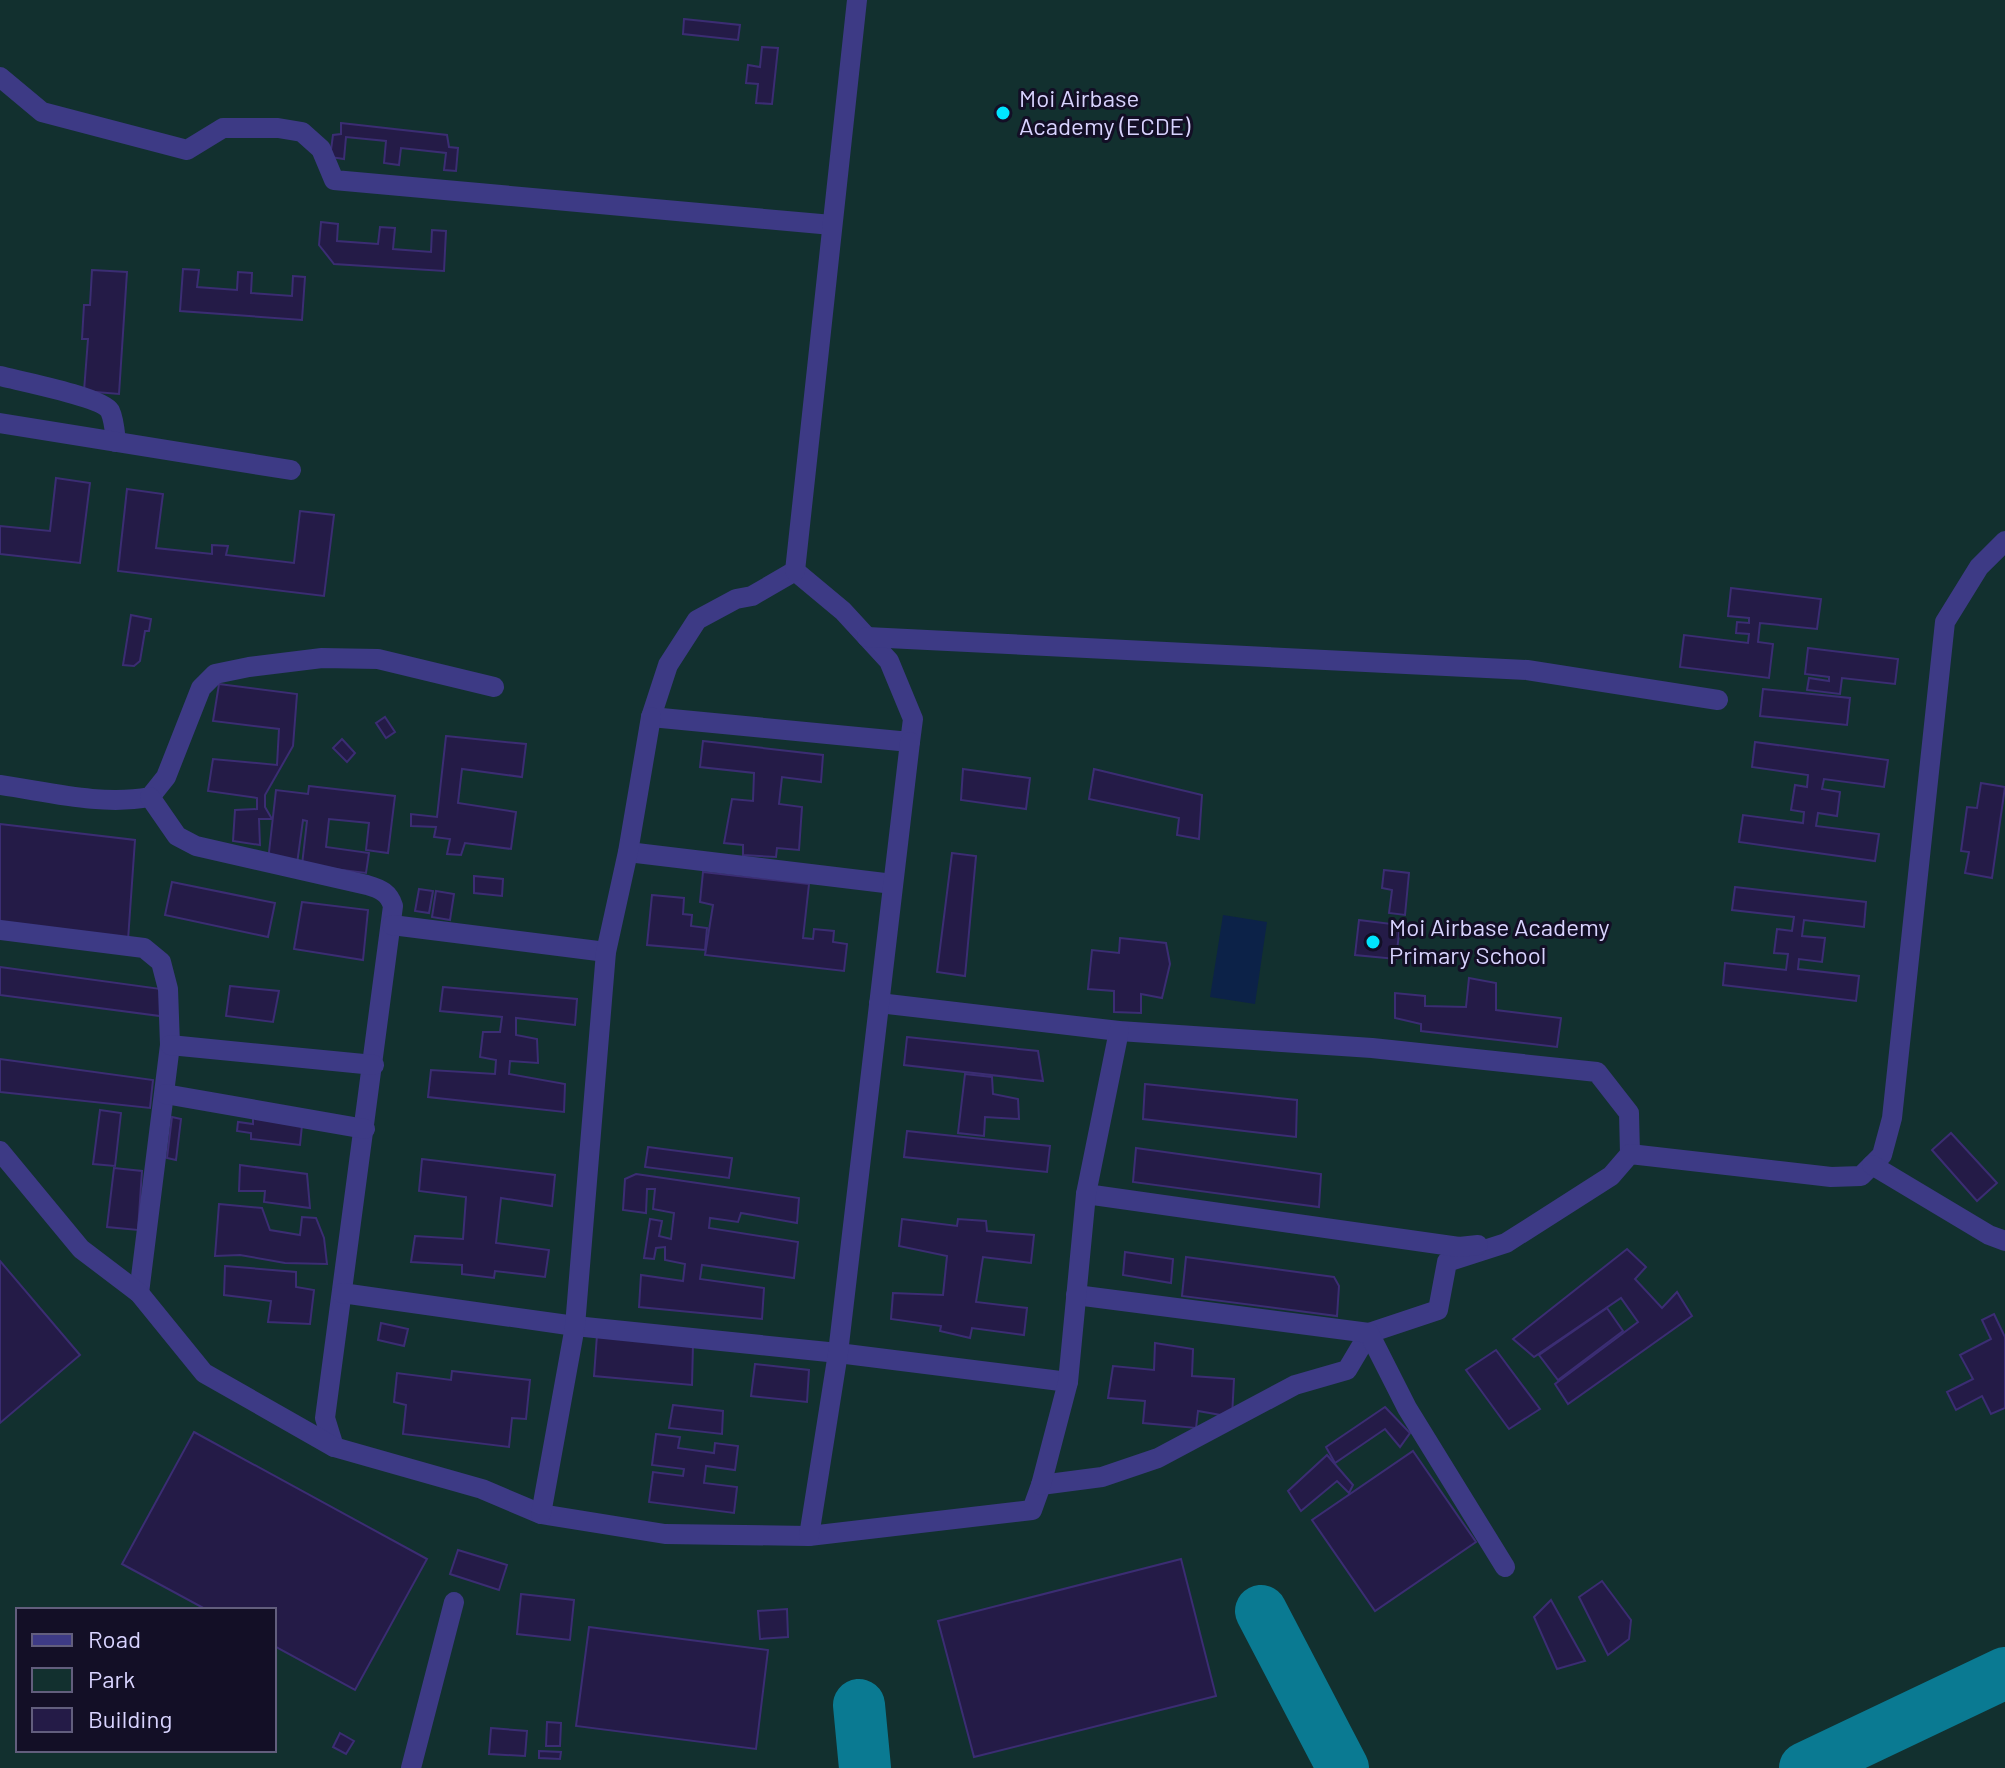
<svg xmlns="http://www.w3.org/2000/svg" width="2005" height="1768" font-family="Barlow,sans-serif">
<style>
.green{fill:#12302f;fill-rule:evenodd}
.water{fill:#0c2248}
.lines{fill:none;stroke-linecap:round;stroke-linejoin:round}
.taxiway{stroke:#0a7a92;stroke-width:52}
.building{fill:#241b47;stroke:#3b2d73;stroke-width:2}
.minor{stroke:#3d3a85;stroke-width:20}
.poi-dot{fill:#00e5ff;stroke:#130f26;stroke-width:3}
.labels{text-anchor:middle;stroke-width:6;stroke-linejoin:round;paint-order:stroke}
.poi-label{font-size:24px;fill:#d9d4ff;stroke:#130f26;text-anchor:start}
</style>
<rect width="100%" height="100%" fill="#130f26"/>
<path class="green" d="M0 0H2005V1768H0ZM18 1610H274V1750H18Z"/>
<path class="water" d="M1223 915 1267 922 1255 1004 1210 997Z"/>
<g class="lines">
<g class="taxiway">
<path d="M1261 1611 1343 1768"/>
<path d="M859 1705 865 1768"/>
<path d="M1805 1768 2005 1673"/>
</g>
</g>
<g class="building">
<path d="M684 19 740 25 738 40 683 34Z"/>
<path d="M762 47 778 48 772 104 756 103 758 84 746 83 748 65 760 67Z"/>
<path d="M341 123 447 135 449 147 458 148 456 171 444 170 446 153 401 148 399 165 384 163 386 141 346 137 344 159 330 157 333 135 341 134Z"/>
<path d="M321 222 338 224 337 241 378 244 380 227 395 228 393 249 431 252 432 230 446 231 444 271 334 264 319 245Z"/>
<path d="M183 269 199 270 197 287 237 290 238 272 252 273 251 293 292 296 293 276 305 277 302 320 180 311Z"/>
<path d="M92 270 127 272 119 394 84 391 88 339H82L84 305H90Z"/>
<path d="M56 478 90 483 80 563 0 554V526L50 531Z"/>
<path d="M127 489 163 494 156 548 212 554V545L228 546 226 555 294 563 300 511 334 515 324 596 118 571Z"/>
<path d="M1731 588 1821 599 1817 629 1760 623 1758 642 1773 644 1769 678 1680 667 1684 635 1748 643 1749 634 1736 633 1737 622 1749 623V618L1728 616Z"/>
<path d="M131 615 151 619 149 631H145L140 661 134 666 123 665Z"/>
<path d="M1808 648 1898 659 1895 684 1842 678 1840 694 1807 690 1809 678 1829 681V677L1805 674Z"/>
<path d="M219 684 297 694 293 746 265 795V807L272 819H259L260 845 233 841 235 810 257 809V798L208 791 213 759 277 765 279 729 213 721Z"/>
<path d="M1763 689 1850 698 1847 725 1760 716Z"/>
<path d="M385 717 395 732 386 738 376 723Z"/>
<path d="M446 736 526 744 522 777 462 769 458 803 516 812 511 849 465 843 461 855 447 854 450 839 434 837 436 827 411 826V814L437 817Z"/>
<path d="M342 739 355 753 347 762 333 748Z"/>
<path d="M703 741 823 755 821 782 782 777 779 804 802 807 799 850 777 848 776 857 743 855V845L724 843 732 799 753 801 754 773 700 767Z"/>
<path d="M1755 742 1888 760 1884 787 1824 779 1822 789 1840 792 1837 816 1818 813 1816 826 1879 834 1875 861 1739 842 1743 815 1803 823 1804 812 1791 810 1795 785 1807 787 1808 775 1752 767Z"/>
<path d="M963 769 1030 778 1026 809 961 800Z"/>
<path d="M1094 769 1202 795 1199 839 1177 835 1179 818 1089 799Z"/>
<path d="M1981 783 2005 787 1992 878 1965 873 1969 852 1961 851 1967 807 1977 808Z"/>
<path d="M309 786 395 796 388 853 366 850 369 823 329 819 326 847 369 853 366 873 302 865 307 821 303 820 297 864 268 861 276 790 308 794Z"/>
<path d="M0 824 135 840 128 940 0 923Z"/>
<path d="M952 853 976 856 965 976 937 972Z"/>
<path d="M1384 870 1409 873 1405 915 1389 913 1392 890 1382 888Z"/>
<path d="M703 872 809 884 803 938 813 939 814 929 834 931 833 942 847 944 844 971 705 955 713 905 700 902Z"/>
<path d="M474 876 503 879 502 896 474 893Z"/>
<path d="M172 882 275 903 268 937 165 915Z"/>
<path d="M1735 887 1866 902 1864 927 1804 920 1802 936 1825 938 1822 962 1799 959 1798 969 1859 976 1856 1001 1723 985 1725 963 1786 970 1788 954 1774 953 1777 929 1792 931 1794 917 1732 910Z"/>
<path d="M419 889 433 891 429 913 415 911Z"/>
<path d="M436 891 454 894 450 920 432 917Z"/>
<path d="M652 895 684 898 683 914 692 915 691 926 707 928 705 950 647 945Z"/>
<path d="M302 902 368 910 363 960 294 949Z"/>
<path d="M1359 920 1400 925 1396 959 1355 955Z"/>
<path d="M1120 938 1166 943 1170 964 1162 998 1141 994V1013L1114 1012V991L1088 989 1092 950 1119 953Z"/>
<path d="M0 967 161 989 160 1016 0 995Z"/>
<path d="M1469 978 1496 983V1010L1561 1018 1557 1047 1421 1031V1024L1395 1018V993L1425 996V1006L1466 1007Z"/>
<path d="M230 986 279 991 273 1022 226 1016Z"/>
<path d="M443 987 577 999 575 1025 516 1018V1035L537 1039 538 1063 510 1061 509 1074 565 1084 564 1112 428 1097 431 1070 495 1074 496 1060 480 1057 483 1032H500L502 1017 440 1011Z"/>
<path d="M907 1037 1038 1051 1043 1081 904 1065Z"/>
<path d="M0 1059 153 1080 150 1108 0 1092Z"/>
<path d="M965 1074 992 1077 993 1094 1018 1099 1019 1119 985 1117 984 1136 958 1133Z"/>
<path d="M1145 1084 1297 1100 1296 1137 1143 1119Z"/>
<path d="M100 1110 121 1113 115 1166 93 1164Z"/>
<path d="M172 1117 181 1119 176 1160 167 1158Z"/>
<path d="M253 1118 302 1125 300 1145 251 1139V1133L237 1131 238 1122 253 1124Z"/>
<path d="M907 1131 1050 1146 1047 1172 904 1157Z"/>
<path d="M1951 1133 1997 1183 1977 1201 1932 1150Z"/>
<path d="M648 1147 732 1158 729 1178 645 1167Z"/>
<path d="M1136 1148 1321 1174 1319 1207 1133 1182Z"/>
<path d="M422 1159 555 1175 552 1206 501 1198 496 1243 549 1250 545 1277 495 1271 494 1278 462 1274V1265L411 1262 415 1236 463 1239 466 1197 419 1191Z"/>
<path d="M240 1165 307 1174 310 1208 264 1202 265 1191H239Z"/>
<path d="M114 1168 142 1171 138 1230 107 1227Z"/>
<path d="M636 1174 799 1198 797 1223 741 1213 738 1222 710 1218 709 1228 798 1242 794 1278 702 1265 700 1279 764 1288 762 1319 639 1307 641 1275 683 1281 685 1264 665 1260V1247L656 1248 654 1259 644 1258 650 1219 662 1221 659 1236 671 1239 674 1213 653 1209 655 1189H647L646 1213 623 1210 625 1179Z"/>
<path d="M219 1204 262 1208 270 1230 300 1235 302 1217 316 1218 324 1238 327 1264 285 1263 240 1255 215 1256Z"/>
<path d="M902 1219 957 1226 958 1219 986 1221 987 1231 1034 1235 1031 1263 983 1257 976 1302 1027 1308 1024 1335 972 1328 970 1338 940 1331 941 1326 891 1319 893 1293 943 1295 947 1256 899 1246Z"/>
<path d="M1627 1249 1646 1267 1635 1279 1662 1308 1677 1292 1692 1316 1568 1404 1555 1384 1638 1322 1621 1298 1534 1357 1513 1339Z"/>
<path d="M1125 1252 1173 1259 1171 1283 1123 1275Z"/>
<path d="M1186 1257 1334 1277 1339 1286 1337 1316 1182 1296Z"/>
<path d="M0 1261 80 1355 0 1423Z"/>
<path d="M225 1266 296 1272V1287L314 1290 310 1324 268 1322 271 1301 224 1295Z"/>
<path d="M1607 1308 1623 1331 1558 1380 1539 1355Z"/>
<path d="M1994 1314 2005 1337V1408L1991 1414 1982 1396 1956 1410 1947 1392 1973 1379 1960 1355 1991 1339 1982 1320Z"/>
<path d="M381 1323 408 1329 404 1346 378 1340Z"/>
<path d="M597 1335 693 1344 692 1385 594 1376Z"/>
<path d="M1155 1343 1193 1349 1192 1376 1234 1379 1232 1417 1198 1411 1196 1428 1143 1423 1145 1401 1108 1398 1113 1366 1154 1370Z"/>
<path d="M1496 1350 1540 1409 1509 1429 1466 1370Z"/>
<path d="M755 1364 809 1370 807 1402 751 1396Z"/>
<path d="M452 1371 530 1380 526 1419 512 1418 509 1447 403 1434 406 1405 394 1402 397 1373 451 1380Z"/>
<path d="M673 1405 723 1411 722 1434 669 1428Z"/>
<path d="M1385 1407 1410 1433 1400 1447 1385 1429 1335 1463 1326 1447Z"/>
<path d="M194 1432 427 1559 355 1690 274 1646V1610H207L122 1564Z"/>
<path d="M656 1434 680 1437 678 1448 714 1453 715 1443 738 1446 735 1470 706 1466 704 1483 737 1487 734 1513 649 1502 653 1472 683 1476 684 1469 652 1465Z"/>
<path d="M1413 1451 1476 1542 1375 1611 1312 1520Z"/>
<path d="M1327 1455 1353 1485 1349 1493 1337 1481 1301 1511 1288 1491Z"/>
<path d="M458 1550 507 1565 499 1590 450 1574Z"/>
<path d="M1181 1559 1216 1696 974 1757 938 1621Z"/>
<path d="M1602 1581 1631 1620 1629 1639 1608 1655 1579 1597Z"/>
<path d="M521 1594 574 1600 570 1640 517 1634Z"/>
<path d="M1551 1600 1585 1661 1557 1669 1534 1617Z"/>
<path d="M787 1609 788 1637 760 1639 758 1611Z"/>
<path d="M589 1627 768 1650 756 1749 576 1726Z"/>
<path d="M547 1722 561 1723 560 1746H546Z"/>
<path d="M491 1728 527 1731 525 1756 489 1754Z"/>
<path d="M340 1733 354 1741 346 1754 333 1747Z"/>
<path d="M539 1751 561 1752 560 1759 539 1758Z"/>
</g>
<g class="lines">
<g class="minor">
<path d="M0 77 42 112 187 150 223 128H278L302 132 321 149 334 180 832 225"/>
<path d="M0 376C19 381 102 397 110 411 114 419 115 433 116 442"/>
<path d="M0 423 291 470"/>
<path d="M795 571 843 611 889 661 913 719 910 742 651 717 668 665 697 620 736 599 752 596Z"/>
<path d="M795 571 857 0"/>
<path d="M867 637 1527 670 1718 700"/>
<path d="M0 785C49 792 101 806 150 797L166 777 201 688 215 674 249 667 322 658 378 659 494 687"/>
<path d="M150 797 177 836 196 846 367 885C381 889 389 893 393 906L325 1418 334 1447"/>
<path d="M628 852 893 884"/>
<path d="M392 925 606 952"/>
<path d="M0 930 144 948 161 962 168 989 170 1045 139 1293"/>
<path d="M879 1003 1119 1031 1372 1048 1597 1072 1629 1113 1630 1154"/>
<path d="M170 1045 374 1065"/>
<path d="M165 1094 365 1129"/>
<path d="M0 1151 81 1249 139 1293 204 1373 334 1447 482 1489 541 1514 665 1534 809 1536 1032 1510 1041 1485 1102 1477 1158 1458 1295 1385 1347 1370 1369 1333 1438 1310 1447 1262 1506 1243 1611 1176 1630 1154 1831 1177 1861 1176 1882 1155 1892 1118 1945 622 1979 567 2005 541"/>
<path d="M1872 1165 1989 1235 2005 1241"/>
<path d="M1086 1194 1459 1247 1478 1245"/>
<path d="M342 1293 575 1326 838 1353 1068 1382"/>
<path d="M1076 1295 1369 1333 1407 1408 1505 1567"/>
<path d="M1041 1485 1068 1382 1086 1194 1119 1031"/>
<path d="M541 1514 575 1326 606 952 628 852 651 717"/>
<path d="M809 1536 838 1353 910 742"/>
<path d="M411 1768 454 1602"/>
</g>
</g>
<g class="poi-dot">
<circle cx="1003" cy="113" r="8"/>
<circle cx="1373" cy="942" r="8"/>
</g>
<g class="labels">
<g class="poi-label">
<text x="1019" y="107">Moi Airbase<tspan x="1019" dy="28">Academy (ECDE)</tspan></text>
<text x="1389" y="936">Moi Airbase Academy<tspan x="1389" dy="28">Primary School</tspan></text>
</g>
</g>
<rect x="16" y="1608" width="260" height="144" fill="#130f26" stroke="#625e7d" stroke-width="2"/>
<rect x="32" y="1634" width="40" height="12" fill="#3d3a85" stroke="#625e7d" stroke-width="2"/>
<text x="88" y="1648" font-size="24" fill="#d9d4ff">Road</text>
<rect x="32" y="1668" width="40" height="24" fill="#12302f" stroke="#625e7d" stroke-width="2"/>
<text x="88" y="1688" font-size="24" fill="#d9d4ff">Park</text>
<rect x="32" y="1708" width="40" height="24" fill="#241b47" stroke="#625e7d" stroke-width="2"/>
<text x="88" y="1728" font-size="24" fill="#d9d4ff">Building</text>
</svg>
